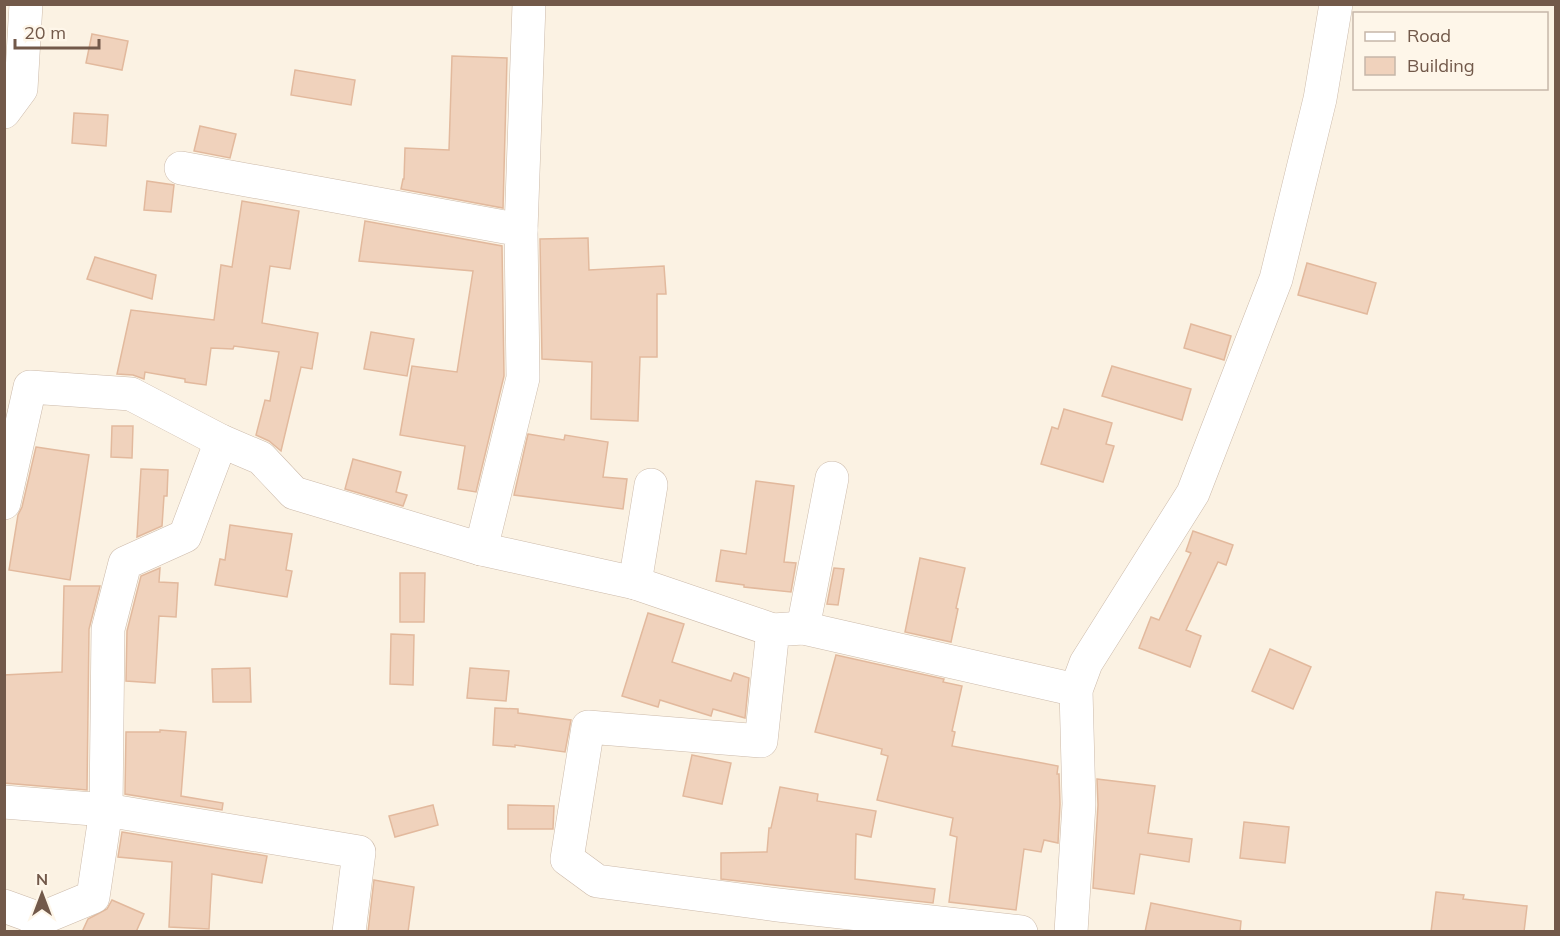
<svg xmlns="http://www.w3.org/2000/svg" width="1560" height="936" font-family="Mulish,sans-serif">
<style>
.building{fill:#f0d2bc;stroke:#e2b99d;stroke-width:1.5}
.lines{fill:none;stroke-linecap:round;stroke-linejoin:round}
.minor-casing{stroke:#ccbaaa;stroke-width:34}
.minor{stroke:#fff;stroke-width:33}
</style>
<rect width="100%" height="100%" fill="#fbf2e3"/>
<g class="building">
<path d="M92 34 128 41 122 70 86 63Z"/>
<path d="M452 56 507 58 503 208 401 189 403 179H404L405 148 449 150Z"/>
<path d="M295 70 355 80 351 105 291 95Z"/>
<path d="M74 113 108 115 106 146 72 143Z"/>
<path d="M200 126 236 134 230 158 194 151Z"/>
<path d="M147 181 174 185 171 212 144 210Z"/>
<path d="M242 201 299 211 290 269 270 266 262 323 318 333 312 369 301 367 281 451 269 441 256 435 265 400 270 401 279 352 234 346 233 349 211 348 206 385 185 382V379L145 372 144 379 133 375 117 374 131 310 214 320 221 265 232 267Z"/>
<path d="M365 221 502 246 504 376 476 492 458 489 465 446 400 435 412 366 457 372 473 271 359 261Z"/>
<path d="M588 238 589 270 664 266 666 294H657V357H640L638 421 591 419 592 362 542 359 540 239Z"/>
<path d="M95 257 156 275 152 299 87 279Z"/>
<path d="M1307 263 1376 283 1367 314 1298 295Z"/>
<path d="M1191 324 1231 336 1224 360 1184 348Z"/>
<path d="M371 332 414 339 407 376 364 369Z"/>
<path d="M1112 366 1191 389 1182 420 1102 396Z"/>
<path d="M1064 409 1112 423 1106 444 1114 446 1103 482 1041 464 1052 427 1058 429Z"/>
<path d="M112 426H133L132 458 111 457Z"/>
<path d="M528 434 564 440 565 435 608 442 603 477 627 479 623 509 514 495Z"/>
<path d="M36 447 89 455 70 580 9 570 18 515 22 507Z"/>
<path d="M353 459 401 472 396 492 407 495 403 506 345 489Z"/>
<path d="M141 469 168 470 167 496H164L162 526 137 537Z"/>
<path d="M756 481 794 486 784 562 796 563 791 592 744 587V585L716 581 721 550 746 554Z"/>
<path d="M230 525 292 534 286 570 292 571 287 597 215 585 220 559 225 560Z"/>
<path d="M1193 531 1233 545 1226 565 1218 562 1186 630 1201 636 1190 667 1139 648 1151 617 1159 620 1191 553 1186 551Z"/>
<path d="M920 558 965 568 956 608 958 609 951 642 905 632Z"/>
<path d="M160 568 159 582 178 583 176 617 159 616 155 683 126 681 127 631 141 576Z"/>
<path d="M834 568 844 569 838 605 827 604Z"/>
<path d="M400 573H425L424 622H400Z"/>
<path d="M64 586H100L89 629 87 790 4 783V675L62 672Z"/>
<path d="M648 613 684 624 672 662 731 681 734 673 749 678 745 718 713 709 711 716 660 700 658 707 622 696Z"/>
<path d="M391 634 414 635 413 685 390 684Z"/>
<path d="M1270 649 1311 667 1293 709 1252 691Z"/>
<path d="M836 655 944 679 943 682 962 686 952 731 955 732 952 746 1058 766 1057 774H1059L1060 804 1058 843 1044 840 1041 852 1024 849 1016 910 949 902 957 837 950 835 953 818 877 800 888 756 881 754 882 749 815 732Z"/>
<path d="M250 668 251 702H213L212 669Z"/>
<path d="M470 668 509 671 506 701 467 698Z"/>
<path d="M495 708 518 709V713L571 720 565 752 515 745V747L493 745Z"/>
<path d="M160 730 186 732 181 796 223 803 222 810 125 794 126 732H160Z"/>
<path d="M692 755 731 763 722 804 683 796Z"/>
<path d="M1097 779 1155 786 1148 833 1192 839 1189 862 1140 854 1134 894 1093 888 1098 805Z"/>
<path d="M780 787 818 794 817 801 876 811 871 837 856 834 855 879 935 889 933 903 721 879V853L767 852 769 828H771Z"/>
<path d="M433 805 438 825 395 837 389 816Z"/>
<path d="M508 805 554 806 553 829H508Z"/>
<path d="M1244 822 1289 827 1285 863 1240 858Z"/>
<path d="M122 832 267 856 262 883 212 874 209 929 169 927 172 862 118 857Z"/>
<path d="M374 880 414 887 408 932H368Z"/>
<path d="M1436 892 1464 895 1463 899 1527 906 1524 932H1431Z"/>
<path d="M112 900 144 914 136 932H82L88 919 107 909Z"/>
<path d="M1151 903 1241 921 1240 932H1145Z"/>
</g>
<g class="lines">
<g class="minor-casing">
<g id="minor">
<path d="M4 112 21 89 26 4"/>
<path d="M181 168 521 230 523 378 481 549"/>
<path d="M521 230 529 4"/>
<path d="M4 503 30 387 131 394 221 441 261 458 294 493 481 549 635 583 773 630"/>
<path d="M635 583 651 485"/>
<path d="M803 628 832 478"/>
<path d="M4 802 106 810 108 629 125 563 185 536 221 441"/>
<path d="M4 906 40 919"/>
<path d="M37 932 40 919 93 897 106 810 359 852 349 932"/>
<path d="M1021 932 778 905 597 881 567 859 588 727 761 741 773 630 803 628 1076 690"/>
<path d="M1071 932 1079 804 1076 690 1086 663 1193 493 1276 279 1320 99 1336 4"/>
</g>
</g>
<use href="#minor" class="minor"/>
</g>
<rect width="1560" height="936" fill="none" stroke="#72594a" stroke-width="12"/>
<rect x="1353" y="12" width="195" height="78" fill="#fef6e9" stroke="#c6b7a9" stroke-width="1.5"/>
<rect x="1365" y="32" width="30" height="9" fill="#ffffff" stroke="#c6b7a9" stroke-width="1.5"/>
<text x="1407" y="42" font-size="18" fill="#72594a">Road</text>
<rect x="1365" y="57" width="30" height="18" fill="#f0d2bc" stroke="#c6b7a9" stroke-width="1.5"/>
<text x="1407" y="72" font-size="18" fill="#72594a">Building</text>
<g transform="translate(42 894)" stroke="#fef6e9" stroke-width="4.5" paint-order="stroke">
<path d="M0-4.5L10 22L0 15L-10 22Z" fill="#72594a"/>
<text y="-9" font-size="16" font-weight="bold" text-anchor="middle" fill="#72594a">N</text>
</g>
<path d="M15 39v9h84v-9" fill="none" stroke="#72594a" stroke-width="3"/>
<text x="24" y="39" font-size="18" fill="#72594a" stroke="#fef6e9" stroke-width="4.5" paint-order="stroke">20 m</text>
</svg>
